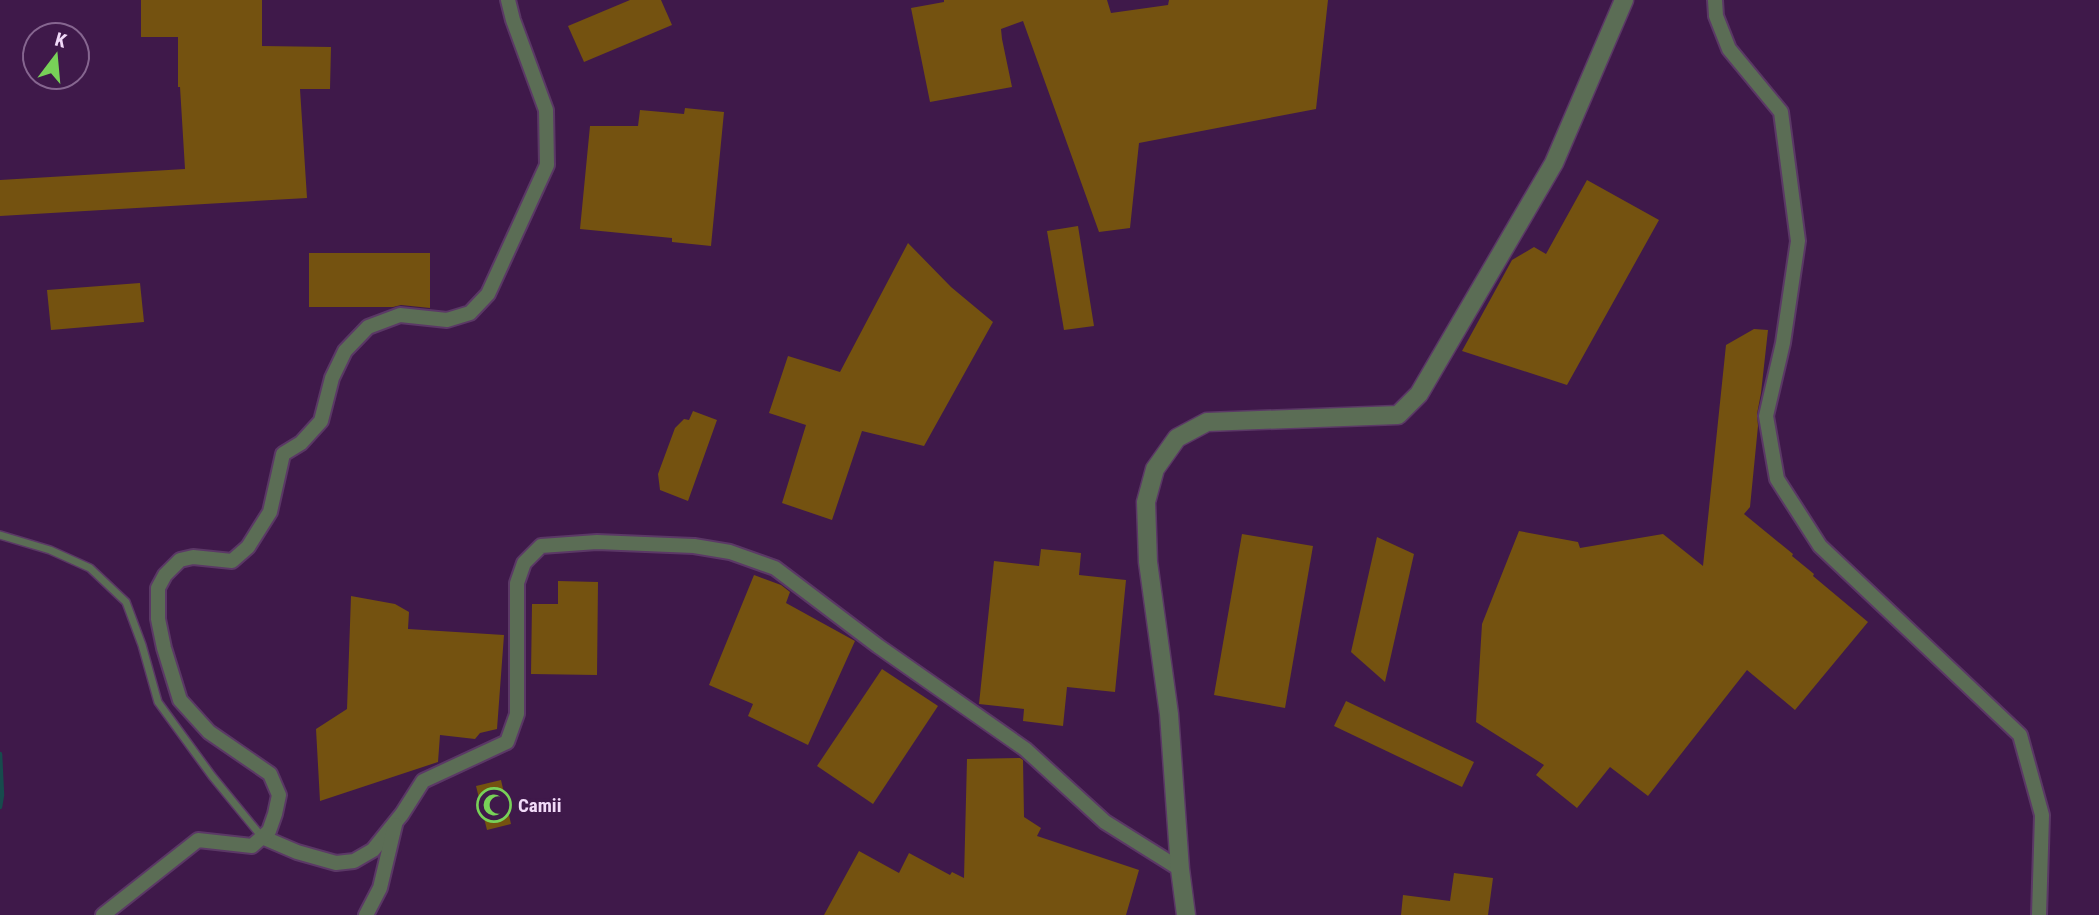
<svg xmlns="http://www.w3.org/2000/svg" width="2099" height="915" font-family="'Roboto Condensed',sans-serif">
<style>
.lines{fill:none;stroke-linecap:round;stroke-linejoin:round}
.stream{stroke:#174b4d;stroke-width:4.5}
.building{fill:#745210}
.service-casing{stroke:#5b3866;stroke-width:10}
.minor-casing{stroke:#5b3866;stroke-width:18}
.tertiary-casing{stroke:#5b3866;stroke-width:21}
.service{stroke:#5b6d55;stroke-width:7}
.minor{stroke:#5b6d55;stroke-width:14}
.tertiary{stroke:#5b6d55;stroke-width:18}
.labels{text-anchor:middle;stroke-width:7;stroke-linejoin:round;paint-order:stroke}
.poi-label{font-size:19px;font-weight:bold;fill:#f1daf8;stroke:#3f194a;text-anchor:start}
</style>
<rect width="100%" height="100%" fill="#3f194a"/>
<g class="lines">
<path class="stream" d="M0 754 2 795 0 807"/>
</g>
<g class="building">
<path d="M141 0H262V46L331 47 330 89H300L307 198 0 216V180L185 169 180 87H178V37H141Z"/>
<path d="M630 0H661L672 25 584 62 568 26Z"/>
<path d="M944 0H1107L1111 13 1168 5 1169 0H1328L1316 109 1139 143 1130 228 1099 232 1023 21 1001 29 1002 39 1012 87 930 102 911 8 944 2Z"/>
<path d="M685 108 724 112 711 246 672 242V238L580 229 590 126H638L640 110 684 114Z"/>
<path d="M1587 180 1659 220 1567 385 1462 351 1512 260 1534 247 1546 254Z"/>
<path d="M1078 226 1094 326 1064 330 1047 231Z"/>
<path d="M908 243 951 287 993 322 924 446 862 431 832 520 782 503 806 425 769 413 788 356 840 372Z"/>
<path d="M309 253H430V308L401 305 393 307H309Z"/>
<path d="M140 283 144 322 51 330 47 290Z"/>
<path d="M1754 329 1768 330 1761 393 1757 414 1758 426 1750 507 1744 514 1793 554 1792 556 1814 574 1813 576 1868 622 1795 710 1747 670 1648 796 1610 767 1577 808 1536 775 1544 765 1476 722 1482 624 1519 531 1578 542 1580 548 1663 534 1703 566 1726 345Z"/>
<path d="M693 411 717 420 688 501 660 490 658 474 675 428 684 419 689 420Z"/>
<path d="M1242 534 1313 546 1285 708 1214 695Z"/>
<path d="M1377 537 1414 554 1385 682 1351 652Z"/>
<path d="M1041 549 1081 553 1079 575 1126 580 1115 692 1067 687 1063 726 1023 721 1024 709 979 704 994 561 1039 566Z"/>
<path d="M754 575 781 585 790 592 786 603 855 641 808 745 748 716 753 704 709 685Z"/>
<path d="M558 581 598 582 597 675 531 674 532 604H558Z"/>
<path d="M351 596 395 604 409 612 408 629 504 635 497 729 480 733 475 739 440 735 438 762 320 801 316 729 347 709Z"/>
<path d="M882 669 938 706 873 804 817 766Z"/>
<path d="M1346 701 1474 762 1462 787 1334 726Z"/>
<path d="M1020 758 1023 760 1024 817 1041 828 1037 836 1139 870 1126 915H824L859 851 899 873 909 853 950 875 952 872 964 878 967 759Z"/>
<path d="M501 780 511 824 487 830 476 786Z"/>
<path d="M1454 873 1493 878 1488 915H1401L1403 895 1450 901Z"/>
</g>
<g class="lines">
<g class="service-casing">
<path id="service" d="M0 535 50 550 90 568 126 602 142 645 158 702 212 776 262 837"/>
</g>
<g class="minor-casing">
<g id="minor">
<path d="M1715 0 1716 16 1729 49 1781 112 1798 241 1783 343 1766 416 1777 479 1820 546 2020 735 2042 815 2039 915"/>
<path d="M262 837 297 852 336 863 354 861 373 850 402 814 423 781 507 742 517 714V583L524 563 541 546 597 542 694 546 730 552 775 568 878 646 1025 749 1105 822 1180 869"/>
<path d="M103 915 198 840 252 846 269 831 275 814 279 795 270 774 209 732 180 700 164 648 158 619V588L165 575 180 560 193 557 232 561 248 547 270 512 283 454 301 443 321 421 332 378 345 351 368 327 400 315 447 320 470 313 488 294 547 165 546 110 513 20 508 0"/>
<path d="M366 915 380 888 395 825"/>
</g>
</g>
<g class="tertiary-casing">
<path id="tertiary" d="M1186 915 1180 869 1169 714 1148 562 1146 502 1155 469 1177 438 1207 422 1398 415 1419 394 1554 163 1624 0"/>
</g>
<use href="#service" class="service"/>
<use href="#minor" class="minor"/>
<use href="#tertiary" class="tertiary"/>
</g>
<defs>
<g id="mosque-ring" transform="scale(1.75)"><circle r="9.5" fill="#3f194a" stroke="#78d158" stroke-width="1.5"/><path d="M3.5-4.9A6 6 0 1 0 3.5 4.9A5 5 0 1 1 3.5-4.9Z" fill="#78d158"/></g>
</defs>
<g fill-rule="evenodd">
<use href="#mosque-ring" x="494" y="805"/>
</g>
<g class="labels">
<g class="poi-label">
<text x="518" y="812">Camii</text>
</g>
</g>
<g transform="translate(56 56) rotate(16)"><circle r="33" fill="#3f194a" stroke="#866690" stroke-width="2"/>
<path d="M0-5L12 26L0 18L-12 26Z" fill="#78d158"/>
<text y="-10" font-size="19" font-weight="bold" text-anchor="middle" fill="#f1daf8">K</text>
</g>
</svg>
